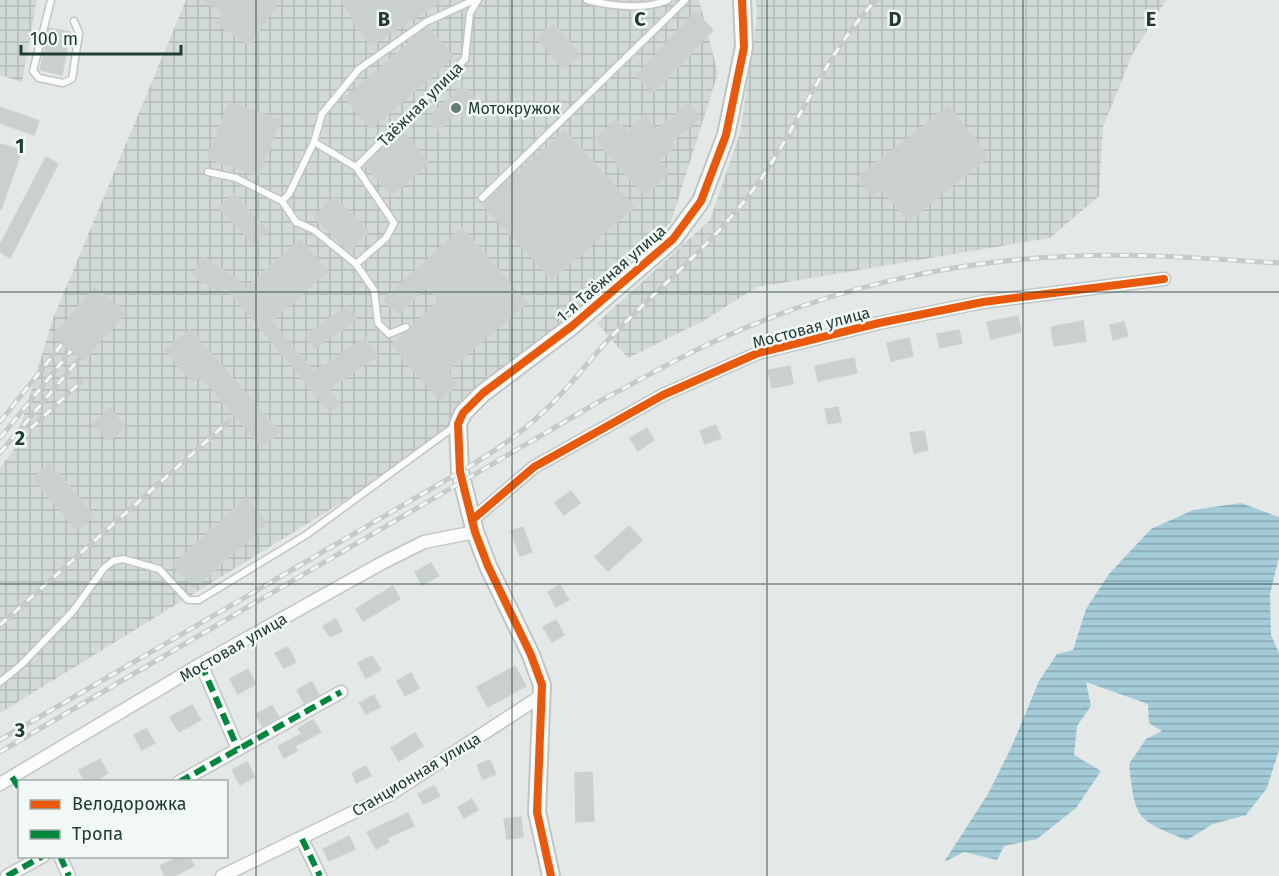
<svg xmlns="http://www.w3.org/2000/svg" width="1279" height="876" font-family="'Fira Sans',sans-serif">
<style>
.industrial{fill:url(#industrial-grid)}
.water{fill:url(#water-rules)}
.building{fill:#cad0ce;stroke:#cdd2d0;stroke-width:1.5}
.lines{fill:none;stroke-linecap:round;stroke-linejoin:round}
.lane-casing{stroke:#c1c6c4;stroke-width:9}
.street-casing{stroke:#c1c6c4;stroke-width:15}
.secondary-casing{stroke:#bfc6c4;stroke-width:20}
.lane{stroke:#fbfcfb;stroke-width:6}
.street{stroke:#fbfcfb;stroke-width:12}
.secondary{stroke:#fbfcfb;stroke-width:16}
.rail-casing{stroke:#c7caca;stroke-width:5}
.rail{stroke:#f2f8f5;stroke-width:3;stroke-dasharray:9;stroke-linecap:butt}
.quiet{stroke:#00873e;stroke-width:6;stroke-dasharray:12 6;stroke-linecap:butt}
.cycleway-casing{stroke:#f2f8f5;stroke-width:11}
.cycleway{stroke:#e8590c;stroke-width:8}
.grid{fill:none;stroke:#213c37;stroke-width:1.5;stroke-opacity:0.55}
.poi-dot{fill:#657975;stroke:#f2f8f5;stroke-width:2}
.labels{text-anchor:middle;stroke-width:5;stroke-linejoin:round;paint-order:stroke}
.street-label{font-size:16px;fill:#213c37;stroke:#f2f8f5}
.poi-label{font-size:16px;fill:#213c37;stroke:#f2f8f5;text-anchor:start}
.grid-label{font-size:20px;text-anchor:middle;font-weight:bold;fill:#213c37;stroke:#f2f8f5;stroke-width:5;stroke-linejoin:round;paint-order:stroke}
</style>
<defs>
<pattern id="industrial-grid" width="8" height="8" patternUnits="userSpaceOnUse" patternTransform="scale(1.5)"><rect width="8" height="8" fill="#d1dad7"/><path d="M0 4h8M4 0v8" fill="none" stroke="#b3bcb9"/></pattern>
<pattern id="water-rules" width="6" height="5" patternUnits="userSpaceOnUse" patternTransform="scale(1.5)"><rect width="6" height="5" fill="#a4ccd8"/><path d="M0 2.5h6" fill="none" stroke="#85a7b0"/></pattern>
</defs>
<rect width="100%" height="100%" fill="#e4e9e7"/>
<g class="industrial">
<path d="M0 0H37L22 82 0 75Z"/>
<path d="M186 0H699L718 73 671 222 430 448 0 713V468L13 451 52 321Z"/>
<path d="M756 0H1166L1133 53 1103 127 1099 196 1050 238 757 287 703 321 628 358 597 323 710 220 740 133 757 16Z"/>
</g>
<path class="water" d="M1241 503 1279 517V557L1270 594 1271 635 1279 653V750L1267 788 1246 815 1213 824 1187 840C1136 820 1135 819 1129 764L1146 739 1162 731 1149 723 1148 704 1086 682 1091 706 1077 726 1074 755 1101 771 1076 808 1037 839 1004 846 997 860 964 852 944 862 988 794 1011 748 1039 681 1057 654 1073 650 1086 609 1109 574 1151 529 1193 510Z"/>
<g class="building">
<path d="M203 0H280L249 45 216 23 223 12Z"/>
<path d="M341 0H443L370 46Z"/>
<path d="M696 12 713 30 653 93 636 75Z"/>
<path d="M554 24 580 55 563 69 537 38Z"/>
<path d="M428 27 453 57 371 129 345 98Z"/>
<path d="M49 28 70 32 62 75 40 70Z"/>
<path d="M463 86 479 103 463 118 458 112 438 130 428 118Z"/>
<path d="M229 102 280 120 259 176 207 158Z"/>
<path d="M689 103 701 117 670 143 674 147 659 160 669 172 645 195 595 139 616 120 627 132 644 115 657 130Z"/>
<path d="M949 106 988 157 908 221 882 189 872 196 857 178Z"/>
<path d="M0 107 39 121 34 135 0 123Z"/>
<path d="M565 131 634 207 552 279 482 204Z"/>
<path d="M403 132 429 163 391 195 365 165Z"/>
<path d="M0 144 22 150 1 209H0Z"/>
<path d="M46 157 58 164 10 258 0 252V245Z"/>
<path d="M234 194 268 231 253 244 219 208Z"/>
<path d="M334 196 369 231 349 251 314 217Z"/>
<path d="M462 228 527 303 447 371 458 384 440 400 392 345 440 300 428 287 398 314 384 299Z"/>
<path d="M300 240 328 271 271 321 314 372 365 338 378 356 328 389 340 404 330 412 226 287 221 294 193 275 204 257 237 279 245 289Z"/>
<path d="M95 287 125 313 83 361 53 336Z"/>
<path d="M347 306 357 319 315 348 306 336Z"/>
<path d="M1018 316 1021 332 991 339 987 322Z"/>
<path d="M1083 321 1086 341 1054 346 1051 327Z"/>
<path d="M1124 322 1128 336 1113 340 1110 325Z"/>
<path d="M190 330 280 432 262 447 200 376 193 382 165 350Z"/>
<path d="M959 330 962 343 940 348 937 334Z"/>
<path d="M909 338 913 356 891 361 887 343Z"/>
<path d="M854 358 857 373 818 381 815 366Z"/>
<path d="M790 366 793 384 772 388 768 370Z"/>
<path d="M838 407 841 422 828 424 825 409Z"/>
<path d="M110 408 125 427 109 441 93 424Z"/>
<path d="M716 425 721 438 705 444 700 431Z"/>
<path d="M647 428 654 440 638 451 630 438Z"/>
<path d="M924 431 928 450 914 453 910 433Z"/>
<path d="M50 463 94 516 77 530 33 478Z"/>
<path d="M571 491 580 503 564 515 555 503Z"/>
<path d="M246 498 267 523 194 588 173 565Z"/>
<path d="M629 526 642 540 608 571 595 557Z"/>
<path d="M523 527 532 552 520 556 511 531Z"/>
<path d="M431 563 439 576 422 585 415 572Z"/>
<path d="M560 585 569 600 556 607 548 592Z"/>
<path d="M393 586 400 599 363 621 356 609Z"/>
<path d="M336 619 342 631 330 637 323 626Z"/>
<path d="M556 620 564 635 552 642 543 627Z"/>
<path d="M288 647 296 662 284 668 275 653Z"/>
<path d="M372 656 381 670 366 678 358 663Z"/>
<path d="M515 666 526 686 488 707 477 687Z"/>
<path d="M248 669 256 684 238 694 230 679Z"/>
<path d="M411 673 419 688 405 696 397 681Z"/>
<path d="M312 682 319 695 304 703 297 690Z"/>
<path d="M374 695 380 707 366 714 359 703Z"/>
<path d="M192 705 201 720 179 732 170 717Z"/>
<path d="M272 706 279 717 262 726 256 714Z"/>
<path d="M313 720 321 732 295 746 297 751 284 758 278 746 302 734 298 728Z"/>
<path d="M146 729 155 743 142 750 134 735Z"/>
<path d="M415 733 423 746 399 761 391 748Z"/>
<path d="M100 759 108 773 94 782H85L79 770Z"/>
<path d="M490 760 496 774 483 779 477 765Z"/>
<path d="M247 762 255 777 240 785 232 770Z"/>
<path d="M366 766 371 776 356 783 352 773Z"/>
<path d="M592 772 594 821 576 822 575 773Z"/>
<path d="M434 786 440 796 423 804 418 794Z"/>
<path d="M472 799 478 810 464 818 458 807Z"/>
<path d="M408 813 414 826 387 838 389 842 376 849 367 832Z"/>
<path d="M521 817 523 837 507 839 504 819Z"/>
<path d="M349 836 355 849 329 861 323 849Z"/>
<path d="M180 856H189L194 866 174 876H165L160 866Z"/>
</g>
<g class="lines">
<g class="lane-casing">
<g id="lane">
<path d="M51 0 33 71 39 78 63 83 72 79 79 33 74 21"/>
<path d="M587 0C612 6 644 10 668 0"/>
<path d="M314 142 356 167 394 223 386 238 356 264"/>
<path d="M356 167 465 59 470 13 478 0"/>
<path d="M208 172 236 178 282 201 289 194 314 142 322 114 359 69 426 22 474 0"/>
<path d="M482 198 685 0"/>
<path d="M282 201 296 222 314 230 356 264 374 290 378 323 389 334 406 327"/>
<path d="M0 682 21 665 73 611 104 568 113 561 123 559 159 569 188 600H199L306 535 455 426"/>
</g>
</g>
<g class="street-casing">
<g id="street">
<path d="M472 520 534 467 663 395 758 353 879 323 983 302 1164 279"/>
<path d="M201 664 238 749"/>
<path d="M179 782 341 692"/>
<path d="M0 784 201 664 382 563 424 542 475 532"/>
<path d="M302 839 320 876"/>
<path d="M60 856 69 876"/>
<path d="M7 876 43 856"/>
<path d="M222 876 389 795 541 696"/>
</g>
</g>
<g class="secondary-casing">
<path id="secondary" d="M551 876 537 812 542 685 531 655 488 566 475 532 460 472 458 424 463 413 483 393 572 326 673 239 701 201 726 135 744 47 742 0"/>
</g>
<use href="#lane" class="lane"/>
<use href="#street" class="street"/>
<use href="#secondary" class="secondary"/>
<g class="rail-casing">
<g id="rail">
<path d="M0 422 62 344"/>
<path d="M31 428 81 382"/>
<path d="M0 438 71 351"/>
<path d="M0 453 79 359"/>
<path d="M0 625 229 421"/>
<path d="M0 740 460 472C489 455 517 437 541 414 567 391 587 362 611 337 661 285 719 239 761 179 801 120 827 52 876 0"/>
<path d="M0 752 600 401C640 380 679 357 720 339 831 288 954 260 1075 256 1143 253 1211 259 1279 263"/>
</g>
</g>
<use href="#rail" class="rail"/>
<g class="quiet">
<path d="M201 664 238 749"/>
<path d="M12 777 20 789"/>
<path d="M179 782 341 692"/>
<path d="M302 839 320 876"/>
<path d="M60 856 69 876"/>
<path d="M7 876 43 856"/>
</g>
<g class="cycleway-casing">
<g id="cycleway">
<path d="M472 520 534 467 663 395 758 353 879 323 983 302 1164 279"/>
<path d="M551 876 537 812 542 685 531 655 488 566 475 532 460 472 458 424 463 413 483 393 572 326 673 239 701 201 726 135 744 47 742 0"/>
</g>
</g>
<use href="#cycleway" class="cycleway"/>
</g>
<path class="grid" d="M256 0V876M512 0V876M767 0V876M1023 0V876M0 292H1279M0 584H1279"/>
<circle class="poi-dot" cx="456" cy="108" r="6"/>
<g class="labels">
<g class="street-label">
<text transform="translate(420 104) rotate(-45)" y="6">Таёжная улица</text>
<text transform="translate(611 273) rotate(-41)" y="6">1-я Таёжная улица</text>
<text transform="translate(811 327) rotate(-15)" y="6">Мостовая улица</text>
<text transform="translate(233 647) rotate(-30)" y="6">Мостовая улица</text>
<text transform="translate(416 774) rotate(-31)" y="6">Станционная улица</text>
</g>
<g class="poi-label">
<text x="468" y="114">Мотокружок</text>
</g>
</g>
<g class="grid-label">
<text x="384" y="26">B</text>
<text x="640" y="26">C</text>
<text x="895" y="26">D</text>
<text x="1151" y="26">E</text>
<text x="20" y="153">1</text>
<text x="20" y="445">2</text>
<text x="20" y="737">3</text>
</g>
<rect x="18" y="780" width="210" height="78" fill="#f2f8f5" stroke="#9eada9" stroke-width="1.5"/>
<rect x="30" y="800" width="30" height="9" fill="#e8590c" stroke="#9eada9" stroke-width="1.5"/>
<text x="72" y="810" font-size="18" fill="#213c37">Велодорожка</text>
<rect x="30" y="830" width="30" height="9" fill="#00873e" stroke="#9eada9" stroke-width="1.5"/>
<text x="72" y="840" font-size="18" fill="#213c37">Тропа</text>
<path d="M21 45v9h160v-9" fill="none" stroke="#213c37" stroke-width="3"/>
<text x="30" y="45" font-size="18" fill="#213c37" stroke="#f2f8f5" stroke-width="4.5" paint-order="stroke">100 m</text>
</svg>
